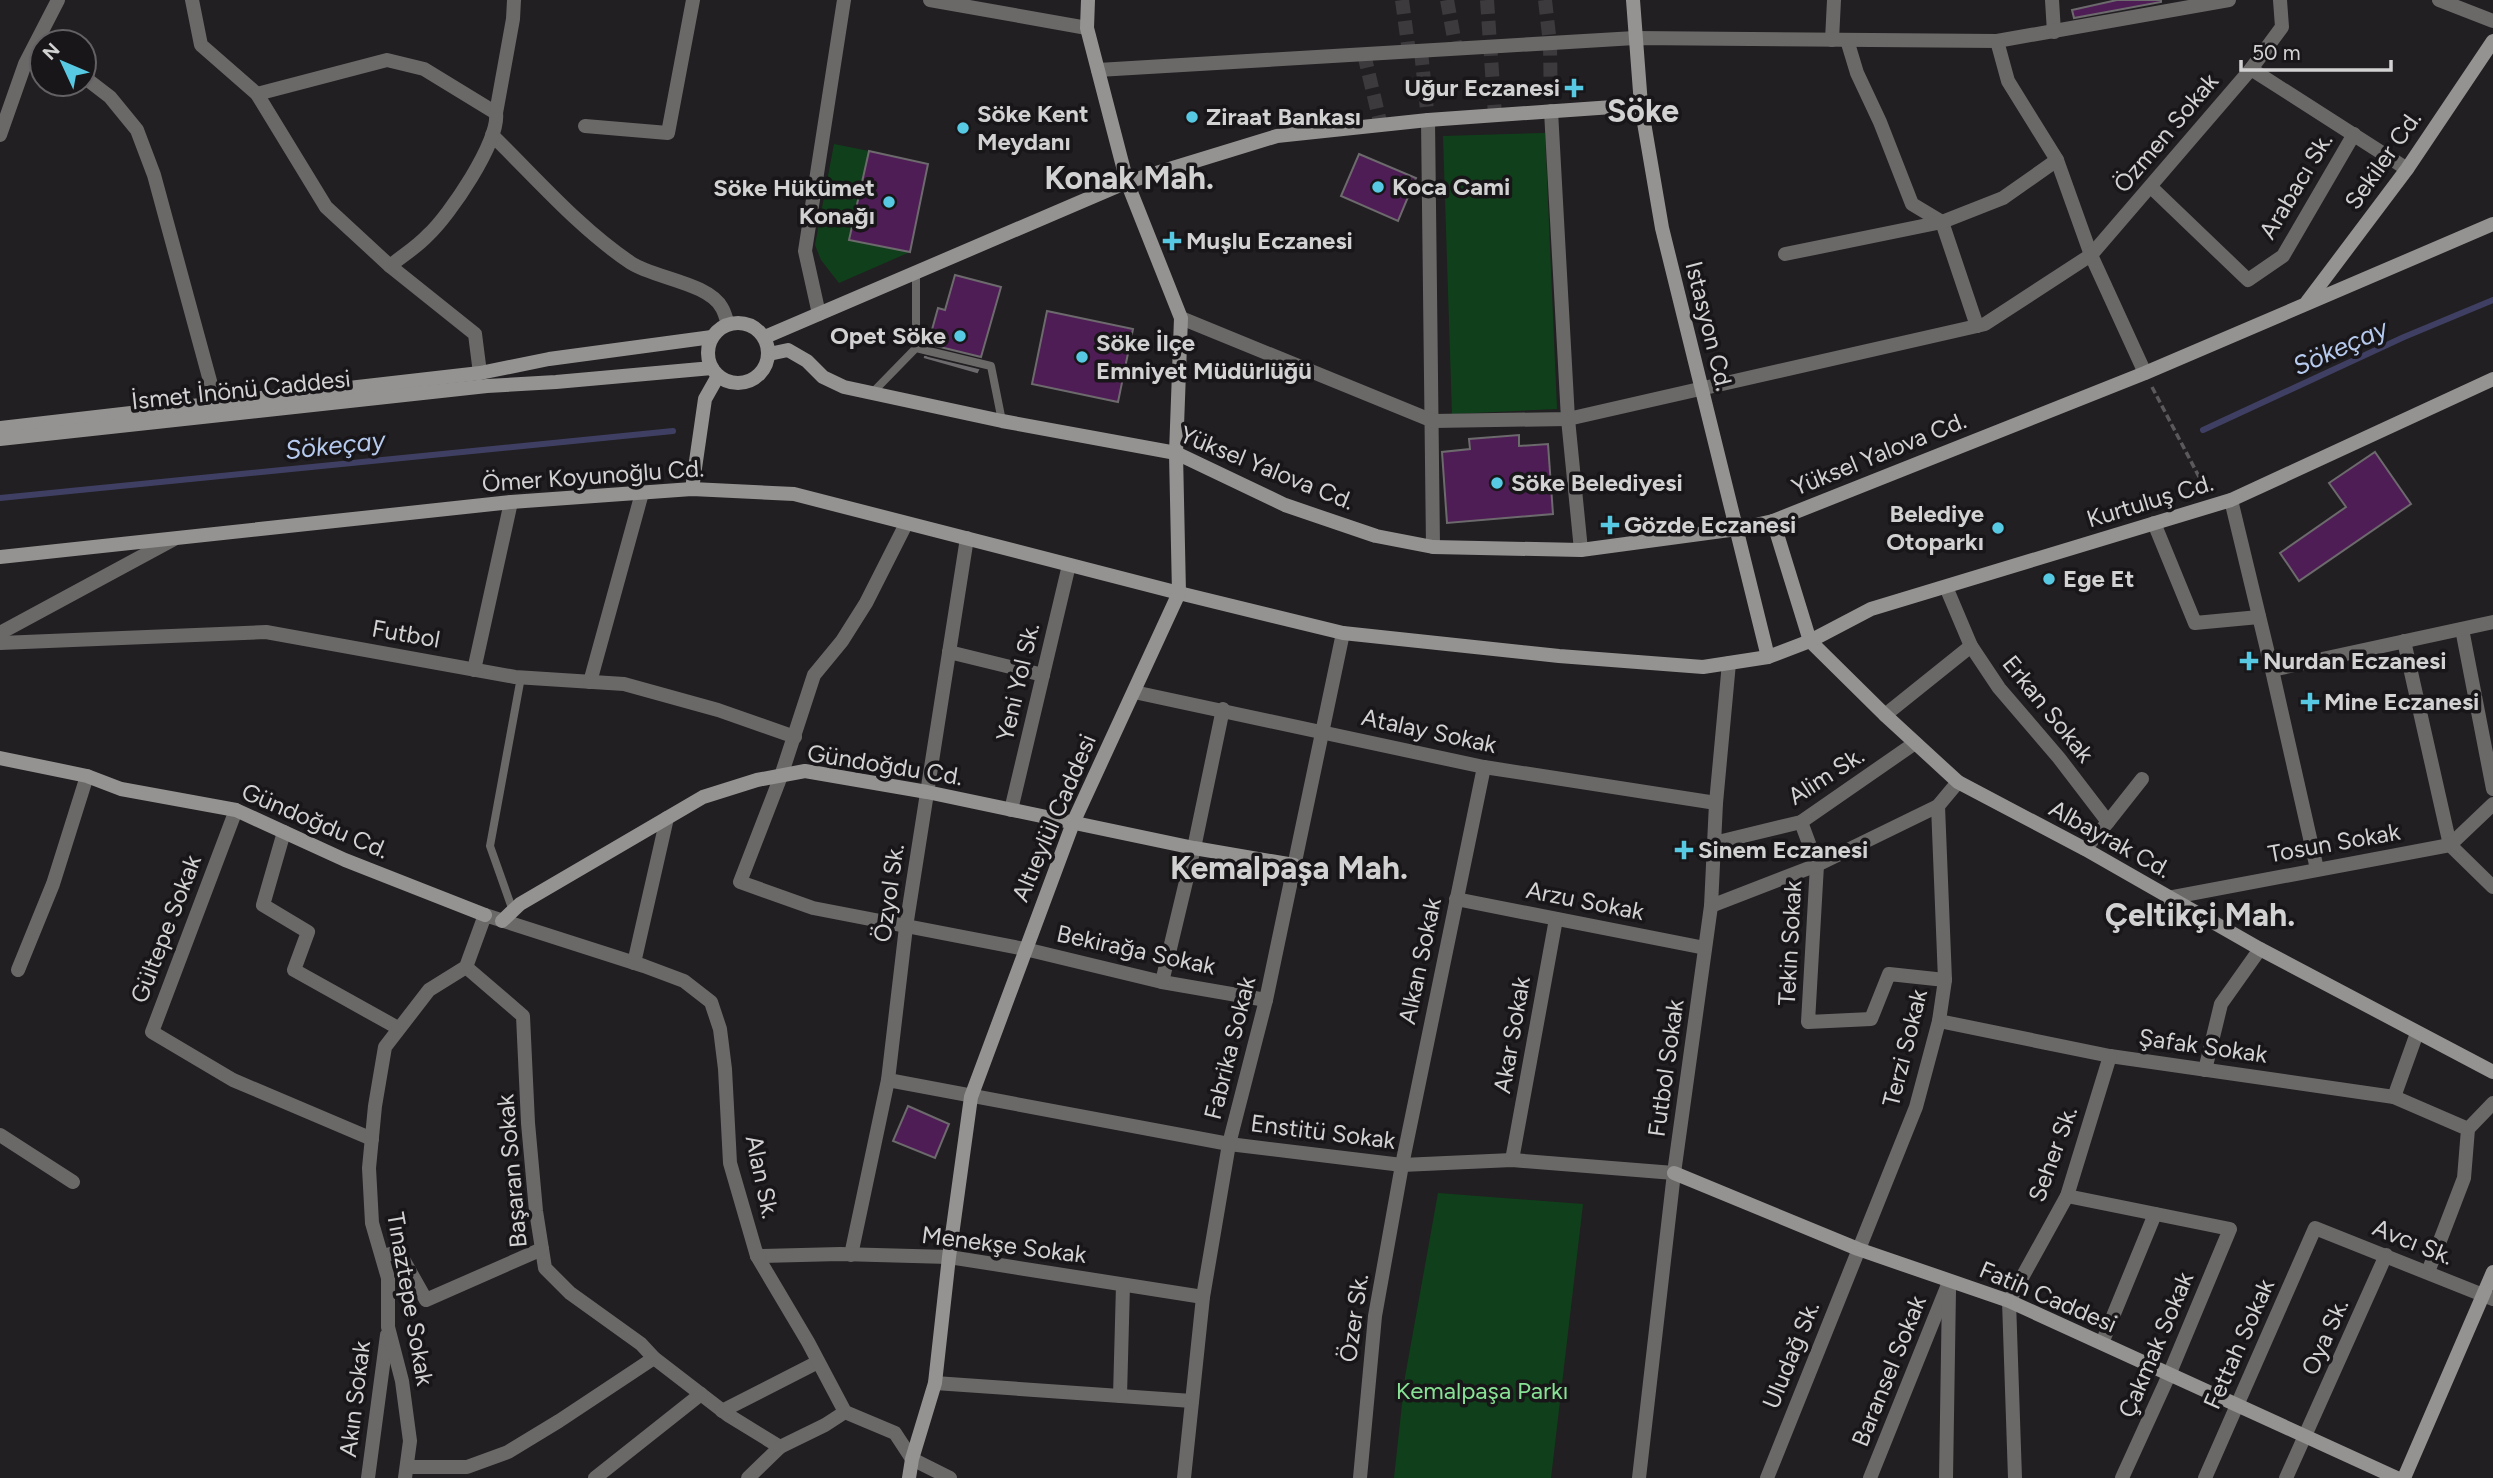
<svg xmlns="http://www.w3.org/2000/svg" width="2493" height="1478" font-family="Figtree,sans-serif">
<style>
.green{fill:#10401b}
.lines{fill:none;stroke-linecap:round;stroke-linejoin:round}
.stream{stroke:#3f3f63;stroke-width:6}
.building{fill:#4f1d55;stroke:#6c6a6c;stroke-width:2}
.street-tunnel{stroke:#3c3a3c;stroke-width:14;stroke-dasharray:14 7;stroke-linecap:butt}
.path{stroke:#5b595b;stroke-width:3.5;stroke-dasharray:7 3.5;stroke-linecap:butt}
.lane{stroke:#6a6968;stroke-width:8}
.street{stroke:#6a6968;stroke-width:14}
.secondary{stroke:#949391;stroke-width:14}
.poi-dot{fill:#58c9e3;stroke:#181618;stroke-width:2.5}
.labels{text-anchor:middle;stroke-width:7;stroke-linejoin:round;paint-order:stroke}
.poi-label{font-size:24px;font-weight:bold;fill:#d3d2d3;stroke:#181618;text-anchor:start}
.street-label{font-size:24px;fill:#d3d2d3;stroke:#181618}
.park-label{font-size:24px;fill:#88e295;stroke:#181618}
.water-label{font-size:26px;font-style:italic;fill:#b5caee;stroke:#181618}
.district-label{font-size:32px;font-weight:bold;fill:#d3d2d3;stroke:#181618}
</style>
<rect width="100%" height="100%" fill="#211f21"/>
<g class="green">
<path d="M1545 133 1557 409 1452 414 1443 136Z"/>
<path d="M834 144 869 151 849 240 910 252 839 283 821 260 815 245Z"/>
<path d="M1438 1193 1583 1204 1551 1478H1394L1405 1377Z"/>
</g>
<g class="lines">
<g class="stream">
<path d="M2203 430 2404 337 2493 300"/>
<path d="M0 498 673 431"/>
</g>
</g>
<g class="building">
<path d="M2117 0H2161V2L2074 18 2072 10Z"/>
<path d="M869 151 928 164 910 252 849 240Z"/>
<path d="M1359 154 1416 178 1398 221 1341 196Z"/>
<path d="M955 275 1001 287 981 357 928 344 938 308 945 310Z"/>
<path d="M1047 311 1133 329 1118 402 1032 384Z"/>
<path d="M924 357 978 370 977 372Z"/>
<path d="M1519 435V446L1548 444 1553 514 1447 523 1442 452 1470 449 1469 439Z"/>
<path d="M2375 452 2411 504 2299 581 2280 553 2346 507 2329 483Z"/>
<path d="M908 1106 949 1124 935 1158 893 1141Z"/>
</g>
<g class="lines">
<g class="street-tunnel">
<path d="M1402 0 1409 52"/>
<path d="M1447 0 1456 49"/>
<path d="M1487 0 1495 115"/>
<path d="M1545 0 1550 44 1551 111"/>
<path d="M1421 51 1428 120"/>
<path d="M1364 54 1381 126"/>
</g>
<path class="path" d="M2152 387 2207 492"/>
<g class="lane">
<path d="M916 272V348"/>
<path d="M873 392 916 348 991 366 1002 421"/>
<path d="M513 911 490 846 521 677"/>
</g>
<g class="street">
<path d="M192 0 201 45 257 94 326 207 390 266 475 334 480 373"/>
<path d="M930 0 1087 28"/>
<path d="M2052 0 2054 32"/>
<path d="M2439 0 2493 21"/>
<path d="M1832 40 1834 0"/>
<path d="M1847 40 1857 73 1880 122 1912 204 1942 222 1977 326"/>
<path d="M1997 41 2008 81 2057 160 2091 255 2145 373"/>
<path d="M2251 69 2407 169"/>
<path d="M1098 70 1635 38 1997 41 2229 0"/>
<path d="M84 77 110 97 137 130 154 175 216 403"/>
<path d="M257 94 387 60 424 69 496 113"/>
<path d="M1551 111 1568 419 1581 550"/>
<path d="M1428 120 1433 547"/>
<path d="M585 126 668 133 693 0"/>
<path d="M0 135 25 64 58 0"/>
<path d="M492 135C537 179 579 228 631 263 654 278 709 283 722 308 725 313 726 319 728 324"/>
<path d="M2151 187 2248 280 2283 256 2354 134"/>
<path d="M1785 254 1942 222 2003 198 2057 160"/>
<path d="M390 266C402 256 417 247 428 235 449 216 500 141 496 113L513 19 514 0"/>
<path d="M819 314 805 251 844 0"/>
<path d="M1181 318 1433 421 1568 419 1977 326 1985 324 2091 255 2251 69 2282 27 2280 0"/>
<path d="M2231 500 2272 670 2317 869"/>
<path d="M2154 523 2195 623 2259 617"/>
<path d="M906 524 866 603 842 641 814 675 781 776 740 882 813 908 1025 949 1162 982 1266 1000"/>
<path d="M1946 587 1971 646 1999 688 2059 758 2108 822 2085 849"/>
<path d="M2462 629 2493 789"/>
<path d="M0 633 174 539"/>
<path d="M2404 641 2450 845"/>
<path d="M0 643 266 632 515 677 624 684 718 710 795 737"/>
<path d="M949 652 1043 675"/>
<path d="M474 670 511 502"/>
<path d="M2272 670 2493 622"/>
<path d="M590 682 642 493"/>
<path d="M1134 692 1484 767 1716 803"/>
<path d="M1885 715 1971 646"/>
<path d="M236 810 152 1032 233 1080 372 1139"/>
<path d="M1011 810 1069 565"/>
<path d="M1801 822 1817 865 1808 1022 1871 1019 1889 974 1945 980"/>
<path d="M2108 822 2142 779"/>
<path d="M284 832 263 905 308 932 294 970 398 1028"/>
<path d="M1714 843 1801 822 1915 743"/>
<path d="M2450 845 2493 804"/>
<path d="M2168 898 2450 845 2493 887"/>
<path d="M1456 899 1705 948"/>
<path d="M1711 906 1817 865 1938 806 1958 782"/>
<path d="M634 963 667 818"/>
<path d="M466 967 523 1016 528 1123 536 1211 545 1268 570 1293 641 1344 654 1358 728 1415 780 1447"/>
<path d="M18 970 53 884 87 776"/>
<path d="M1162 982 1194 848 1223 709"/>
<path d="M1939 1021 2110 1056 2394 1097 2417 1033"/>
<path d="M2205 1070 2221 1004 2260 949"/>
<path d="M888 1080 1229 1144 1402 1165 1512 1160 1674 1173"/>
<path d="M2394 1097 2468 1129 2464 1178 2428 1272"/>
<path d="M2468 1129 2493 1103"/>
<path d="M0 1135 73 1182"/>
<path d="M1512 1160 1556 919"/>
<path d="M2067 1196 2230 1229 2169 1375 2122 1478"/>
<path d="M851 1255 888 1080 906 927 967 538"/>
<path d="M382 1256 399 1252 426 1300 542 1249"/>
<path d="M757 1256 840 1254 949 1257 1203 1297"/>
<path d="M2102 1343 2155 1214"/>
<path d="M935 1383 1192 1401"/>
<path d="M1120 1396 1123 1285"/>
<path d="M722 1411 818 1362"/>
<path d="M408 1467H467L508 1452 559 1421 654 1358"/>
<path d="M368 1478 387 1335"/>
<path d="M405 1478 410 1441 402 1381 388 1327V1278L372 1223 369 1168 375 1106 385 1047 429 990 466 967 485 915 644 966 684 981 711 1002 720 1029 725 1069 730 1163 757 1256 808 1342 845 1412 895 1433 912 1459 950 1478"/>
<path d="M595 1478 701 1394"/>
<path d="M748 1478 780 1447 825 1425 845 1412"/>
<path d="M1184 1478 1203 1297 1229 1144 1266 1000 1343 633"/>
<path d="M1360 1478 1375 1316 1402 1165 1484 767"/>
<path d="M1639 1478 1674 1173 1711 906 1716 803 1729 663"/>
<path d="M1767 1478 1916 1107 1939 1021 1945 980 1938 806"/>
<path d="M1870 1478 1949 1282"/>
<path d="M1946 1478 1949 1290"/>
<path d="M2015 1478 2009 1301 2067 1196 2110 1056"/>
<path d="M2205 1478 2315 1228 2493 1299"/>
<path d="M2286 1478 2386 1255"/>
</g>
<g class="secondary">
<path d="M1633 0 1641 105 1662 228 1768 657"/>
<path d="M2307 302 2407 169 2493 41"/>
<circle cx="738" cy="353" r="30"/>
<path d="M765 337 1127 182 1277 136 1428 120 1641 105"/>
<path d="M769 354 788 350 807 361 823 377 844 387 1002 421 1176 453 1285 505 1376 536 1433 547 1581 550 1737 529 1773 521 2145 373 2493 224"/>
<path d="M0 428 480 373 549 359 712 337"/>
<path d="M0 439 487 386 556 382 712 368"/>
<path d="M692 489 705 399 718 376"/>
<path d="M1773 521 1810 641 1885 715 1958 782 2085 849 2260 949 2493 1072"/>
<path d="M0 557 511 502 692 489 794 494 1179 593 1343 633 1559 656 1703 667 1768 657 1810 641 1871 609 2231 500 2493 379"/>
<path d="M0 758 87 776 121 789 236 810 345 860 485 915"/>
<path d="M502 921 520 904 703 797 757 780 805 771 927 792 1194 848 1294 865"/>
<path d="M1674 1173 1858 1249 2009 1301 2397 1478"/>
<path d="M909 1478 912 1459 935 1383 949 1257 971 1097 1073 823 1179 593 1176 453 1181 318 1127 182 1087 28 1088 0"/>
<path d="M2404 1478 2493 1272"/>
</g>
</g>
<g class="poi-dot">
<path d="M1570.5 77.5h7v7h7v7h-7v7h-7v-7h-7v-7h7z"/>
<circle cx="1192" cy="117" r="7"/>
<circle cx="963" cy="128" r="7"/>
<circle cx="1378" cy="187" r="7"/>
<circle cx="889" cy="202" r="7"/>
<path d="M1168.5 230.5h7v7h7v7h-7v7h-7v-7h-7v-7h7z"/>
<circle cx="960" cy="336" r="7"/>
<circle cx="1082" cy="357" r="7"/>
<circle cx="1497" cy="483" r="7"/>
<path d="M1606.5 514.5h7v7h7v7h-7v7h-7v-7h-7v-7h7z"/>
<circle cx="1998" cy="528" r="7"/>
<circle cx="2049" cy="579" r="7"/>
<path d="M2245.5 650.5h7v7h7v7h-7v7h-7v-7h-7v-7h7z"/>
<path d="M2306.5 691.5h7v7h7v7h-7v7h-7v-7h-7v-7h7z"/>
<path d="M1680.5 839.5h7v7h7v7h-7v7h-7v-7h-7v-7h7z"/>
</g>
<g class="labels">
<g class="poi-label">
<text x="1560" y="96" text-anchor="end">Uğur Eczanesi</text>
<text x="977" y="122">Söke Kent<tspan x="977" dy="28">Meydanı</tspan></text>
<text x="1206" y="125">Ziraat Bankası</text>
<text x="1392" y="195">Koca Cami</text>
<text x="875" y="196" text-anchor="end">Söke Hükümet<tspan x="875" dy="28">Konağı</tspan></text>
<text x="1186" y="249">Muşlu Eczanesi</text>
<text x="946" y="344" text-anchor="end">Opet Söke</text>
<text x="1096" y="351">Söke İlçe<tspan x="1096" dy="28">Emniyet Müdürlüğü</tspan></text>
<text x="1511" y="491">Söke Belediyesi</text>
<text x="1984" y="522" text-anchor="end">Belediye<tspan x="1984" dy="28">Otoparkı</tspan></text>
<text x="1624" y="533">Gözde Eczanesi</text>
<text x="2063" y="587">Ege Et</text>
<text x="2263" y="669">Nurdan Eczanesi</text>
<text x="2324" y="710">Mine Eczanesi</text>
<text x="1698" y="858">Sinem Eczanesi</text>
</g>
<g class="street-label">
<text transform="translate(2166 133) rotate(-50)" y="8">Özmen Sokak</text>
<text transform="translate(2383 160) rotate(-55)" y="8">Sekiler Cd.</text>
<text transform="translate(2296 186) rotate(-59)" y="8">Arabacı Sk.</text>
<text transform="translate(1709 326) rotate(76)" y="8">Istasyon Cd.</text>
<text transform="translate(241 390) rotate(-6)" y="8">İsmet İnönü Caddesi</text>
<text transform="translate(1879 454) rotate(-22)" y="8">Yüksel Yalova Cd.</text>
<text transform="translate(1267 468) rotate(22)" y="8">Yüksel Yalova Cd.</text>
<text transform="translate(593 476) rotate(-4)" y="8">Ömer Koyunoğlu Cd.</text>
<text transform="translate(2150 501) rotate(-17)" y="8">Kurtuluş Cd.</text>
<text transform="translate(406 634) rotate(10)" y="8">Futbol</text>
<text transform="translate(1018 682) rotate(-77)" y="8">Yeni Yol Sk.</text>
<text transform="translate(2048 709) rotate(51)" y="8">Erkan Sokak</text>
<text transform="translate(1429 731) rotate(12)" y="8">Atalay Sokak</text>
<text transform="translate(885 765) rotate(9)" y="8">Gündoğdu Cd.</text>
<text transform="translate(1826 776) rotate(-33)" y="8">Alim Sk.</text>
<text transform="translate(1054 818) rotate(-67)" y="8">Altıeylül Caddesi</text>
<text transform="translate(315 821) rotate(23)" y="8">Gündoğdu Cd.</text>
<text transform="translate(2110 839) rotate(29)" y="8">Albayrak Cd.</text>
<text transform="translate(2334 843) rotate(-10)" y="8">Tosun Sokak</text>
<text transform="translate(889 893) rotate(-82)" y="8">Özyol Sk.</text>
<text transform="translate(1585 901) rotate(11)" y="8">Arzu Sokak</text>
<text transform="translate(166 929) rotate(-69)" y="8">Gültepe Sokak</text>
<text transform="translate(1790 943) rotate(-87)" y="8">Tekin Sokak</text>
<text transform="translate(1136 950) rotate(12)" y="8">Bekirağa Sokak</text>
<text transform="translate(1420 961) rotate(-78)" y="8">Alkan Sokak</text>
<text transform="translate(1512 1035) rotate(-80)" y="8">Akar Sokak</text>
<text transform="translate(2203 1046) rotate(8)" y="8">Şafak Sokak</text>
<text transform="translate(1230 1048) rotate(-76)" y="8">Fabrika Sokak</text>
<text transform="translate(1905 1048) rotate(-76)" y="8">Terzi Sokak</text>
<text transform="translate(1666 1068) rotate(-82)" y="8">Futbol Sokak</text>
<text transform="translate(1323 1132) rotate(7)" y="8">Enstitü Sokak</text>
<text transform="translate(2053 1154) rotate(-70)" y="8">Seher Sk.</text>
<text transform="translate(512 1171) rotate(-95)" y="8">Başaran Sokak</text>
<text transform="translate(762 1177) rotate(78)" y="8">Alan Sk.</text>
<text transform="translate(2413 1242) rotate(22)" y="8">Avcı Sk.</text>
<text transform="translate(1004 1245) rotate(7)" y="8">Menekşe Sokak</text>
<text transform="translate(2048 1297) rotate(23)" y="8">Fatih Caddesi</text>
<text transform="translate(410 1299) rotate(80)" y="8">Tınaztepe Sokak</text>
<text transform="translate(1354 1318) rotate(-82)" y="8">Özer Sk.</text>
<text transform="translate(2325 1337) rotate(-66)" y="8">Oya Sk.</text>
<text transform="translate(2239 1344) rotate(-66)" y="8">Fettah Sokak</text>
<text transform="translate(2156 1345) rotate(-67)" y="8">Çakmak Sokak</text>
<text transform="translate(1791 1355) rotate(-68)" y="8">Uludağ Sk.</text>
<text transform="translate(1889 1371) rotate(-68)" y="8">Baransel Sokak</text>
<text transform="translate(355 1399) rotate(-83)" y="8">Akın Sokak</text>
</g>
<g class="park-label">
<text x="1482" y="1399">Kemalpaşa Parkı</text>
</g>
<g class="water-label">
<text transform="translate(2340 347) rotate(-24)" y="9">Sökeçay</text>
<text transform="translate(335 445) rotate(-6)" y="9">Sökeçay</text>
</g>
<g class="district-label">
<text x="1643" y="122">Söke</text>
<text x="1129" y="189">Konak Mah.</text>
<text x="1289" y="879">Kemalpaşa Mah.</text>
<text x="2200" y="926">Çeltikçi Mah.</text>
</g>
</g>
<g transform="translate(63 63) rotate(314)"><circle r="33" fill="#181618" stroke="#636163" stroke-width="2"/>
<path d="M0-5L12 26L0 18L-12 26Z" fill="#58c9e3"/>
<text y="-10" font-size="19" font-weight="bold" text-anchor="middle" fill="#d3d2d3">N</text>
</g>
<path d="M2241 60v10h150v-10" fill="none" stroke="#d3d2d3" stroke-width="3.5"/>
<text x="2252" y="60" font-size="21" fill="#d3d2d3" stroke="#181618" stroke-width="5" paint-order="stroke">50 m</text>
</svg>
